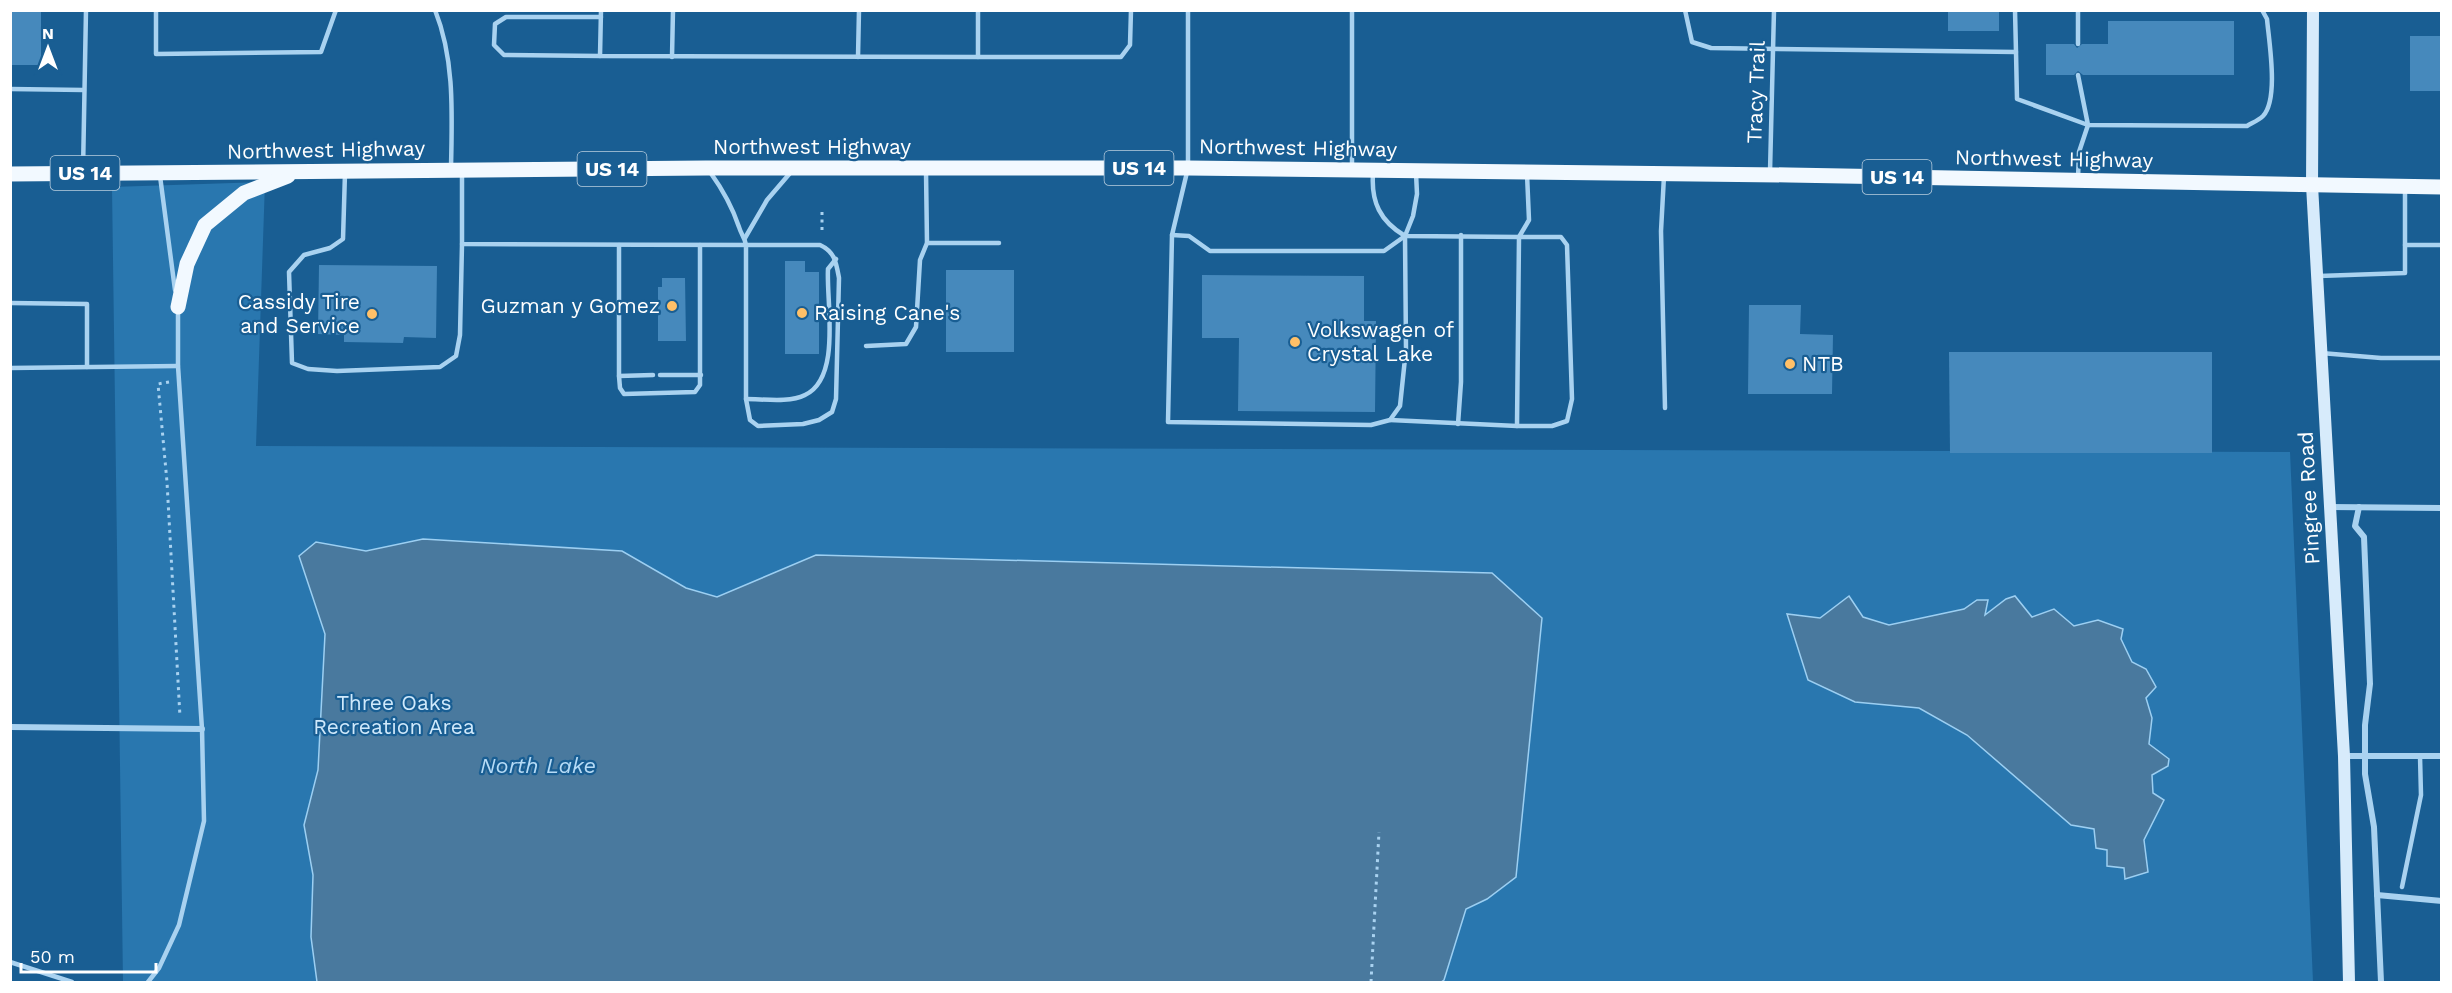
<svg xmlns="http://www.w3.org/2000/svg" width="2452" height="993" font-family="'Work Sans',sans-serif">
<style>
.green{fill:#2977af}
.water{fill:#49799e;stroke:#9ccff2;stroke-width:1.5}
.building{fill:#4689bc}
.lines{fill:none;stroke-linecap:round;stroke-linejoin:round}
.path{stroke:#a9d2f0;stroke-width:3;stroke-dasharray:3 4.5;stroke-linecap:butt}
.lane{stroke:#a9d2f0;stroke-width:4.5}
.street{stroke:#a9d2f0;stroke-width:6}
.secondary{stroke:#d7ebfb;stroke-width:12}
.primary{stroke:#f2f9ff;stroke-width:15}
.poi-dot{fill:#ffc068;stroke:#195e93;stroke-width:2}
.labels{text-anchor:middle;stroke-width:4.5;stroke-linejoin:round;paint-order:stroke}
.shield{fill:#195e93;stroke:#bacfdf;stroke-width:1.5}
.shield-label{font-size:20px;font-weight:bold;fill:#fff}
.street-label{font-size:21px;fill:#fff;stroke:#195e93}
.poi-label{font-size:21px;fill:#fff;stroke:#195e93;text-anchor:start}
.park-label{font-size:21px;fill:#d0e9fb;stroke:#195e93}
.water-label{font-size:22px;font-style:italic;fill:#b6dbf6;stroke:#195e93}
</style>
<rect width="100%" height="100%" fill="#195e93"/>
<path class="green" d="M265 182 256 446 2290 452 2313 982H123L112 187Z"/>
<g class="water">
<path d="M423 539 622 551 686 588 717 597 816 555 1492 573 1542 618 1516 877 1487 899 1466 909 1444 980 1441 982H317L311 937 313 875 304 825 318 770 325 634 299 556 316 542 366 551Z"/>
<path d="M1849 596 1863 617 1889 625 1964 609 1977 600H1988L1985 615 2006 599 2015 596 2032 617 2054 609 2074 626 2098 620 2123 629 2121 639 2132 662 2146 669 2156 687 2146 698 2152 718 2149 744 2169 759 2168 766 2152 775 2153 793 2164 800 2144 840 2148 872 2125 879 2124 868 2107 866V850L2096 848 2094 829 2071 825 1967 735 1919 708 1855 702 1808 680 1787 614 1820 618Z"/>
</g>
<g class="building">
<rect x="10" y="10" width="31" height="55"/>
<rect x="1948" y="10" width="51" height="21"/>
<path d="M2108 21H2234V75H2083L2078 71 2074 75H2046V44H2074L2077 48 2082 44H2108Z"/>
<rect x="2410" y="36" width="32" height="55"/>
<path d="M785 261H805V272H819V354H785Z"/>
<path d="M319 265 437 266 436 338 404 337 403 343 344 342V335L318 334Z"/>
<rect x="946" y="270" width="68" height="82"/>
<path d="M1202 275 1364 276V321H1376L1375 412 1238 411 1239 338H1202Z"/>
<path d="M662 278H685L686 341H658V287H662Z"/>
<path d="M1749 305H1801L1800 334 1833 335 1832 394H1748Z"/>
<path d="M1949 352H2212V453H1950Z"/>
</g>
<g class="lines">
<g class="path">
<path d="M822 212V234"/>
<path d="M169 382 158 384 167 482 180 717"/>
<path d="M1371 982 1379 832"/>
</g>
<g class="lane">
<path d="M156 10V54L321 52 336 10"/>
<path d="M435 10C455 60 452 115 451 168"/>
<path d="M601 10 600 56 978 57"/>
<path d="M978 10V57H1121L1130 45 1131 10"/>
<path d="M1188 10V168L1172 235 1168 422 1371 425 1390 420 1400 406 1406 349 1405 236 1413 216 1417 194 1416 173"/>
<path d="M1352 10V167"/>
<path d="M1685 10 1692 42 1711 48 2016 52 2017 99 2088 125 2247 126C2252 123 2259 120 2263 116 2279 99 2269 42 2267 19L2262 10"/>
<path d="M2015 10 2016 52"/>
<path d="M2078 44V10"/>
<path d="M600 56 504 55 494 45 495 24 506 17H601"/>
<path d="M672 57 673 10"/>
<path d="M858 57 859 10"/>
<path d="M10 89 84 90"/>
<path d="M83 171 86 10"/>
<path d="M462 172V244C581 245 701 245 820 245 835 252 836 262 839 278L836 399 832 412 819 420 803 424 758 426 750 420 746 399V245C745 238 741 234 739 227 732 206 723 190 710 172"/>
<path d="M1770 172 1774 10"/>
<path d="M345 173 343 239 330 248 304 255 289 272 292 363 308 369 337 371 440 367 456 356 460 335 462 244"/>
<path d="M1373 174C1371 202 1380 221 1405 236L1519 237 1517 426"/>
<path d="M160 176 175 290"/>
<path d="M1664 176 1661 231 1665 408"/>
<path d="M2078 178 2079 152 2088 125 2078 75"/>
<path d="M1172 235 1189 236 1210 251H1384L1405 236"/>
<path d="M745 238 767 200 791 172"/>
<path d="M927 243H999"/>
<path d="M619 245V376L620 388 624 394 695 392 700 385V245"/>
<path d="M2405 245H2442"/>
<path d="M2319 276 2405 273V190"/>
<path d="M10 303 87 304V367"/>
<path d="M866 346 906 344 916 327 920 260 927 243 926 171"/>
<path d="M2321 353 2381 358H2442"/>
<path d="M10 368 178 366"/>
<path d="M660 375H701"/>
<path d="M619 376 653 375"/>
<path d="M746 399C764 399 789 403 805 395 842 378 826 301 828 269L836 259"/>
<path d="M1390 420 1517 426H1552L1567 421 1572 399 1567 245 1561 237H1519L1529 220 1527 174"/>
<path d="M1458 424 1461 382V235"/>
<path d="M2402 887 2421 795 2420 756"/>
<path d="M10 962 72 982"/>
<path d="M148 982 159 968 179 925 204 821 202 729 178 366V310"/>
</g>
<g class="street">
<path d="M2329 507 2442 508"/>
<path d="M2359 507 2355 526 2364 537 2370 684 2365 725V774L2374 827 2381 982"/>
<path d="M10 727 202 729"/>
<path d="M2344 756H2442"/>
<path d="M2377 895 2442 901"/>
</g>
<path class="secondary" d="M2313 10 2312 185 2344 756 2349 982"/>
<g class="primary">
<path d="M10 174 706 168H1188L1789 175 2442 187"/>
<path d="M178 307 187 264 205 225 244 193 288 176"/>
</g>
</g>
<g class="poi-dot">
<circle cx="672" cy="306" r="6"/>
<circle cx="802" cy="313" r="6"/>
<circle cx="372" cy="314" r="6"/>
<circle cx="1295" cy="342" r="6"/>
<circle cx="1790" cy="364" r="6"/>
</g>
<g class="labels">
<g class="shield">
<rect x="1104.5" y="151" width="69" height="34" rx="4.5"/>
<rect x="577.5" y="152" width="69" height="34" rx="4.5"/>
<rect x="50.5" y="156" width="69" height="34" rx="4.5"/>
<rect x="1862.5" y="160" width="69" height="34" rx="4.5"/>
</g>
<g class="shield-label">
<text x="1139" y="175">US 14</text>
<text x="612" y="176">US 14</text>
<text x="85" y="180">US 14</text>
<text x="1897" y="184">US 14</text>
</g>
<g class="street-label">
<text transform="translate(1756 92) rotate(-88)" y="7">Tracy Trail</text>
<text x="812" y="154">Northwest Highway</text>
<text transform="translate(1298 148) rotate(1)" y="7">Northwest Highway</text>
<text transform="translate(326 150) rotate(-1)" y="7">Northwest Highway</text>
<text transform="translate(2054 159) rotate(1)" y="7">Northwest Highway</text>
<text transform="translate(2309 498) rotate(-93)" y="7">Pingree Road</text>
</g>
<g class="poi-label">
<text x="360" y="309" text-anchor="end">Cassidy Tire<tspan x="360" dy="24">and Service</tspan></text>
<text x="660" y="313" text-anchor="end">Guzman y Gomez</text>
<text x="814" y="320">Raising Cane's</text>
<text x="1307" y="337">Volkswagen of<tspan x="1307" dy="24">Crystal Lake</tspan></text>
<text x="1802" y="371">NTB</text>
</g>
<g class="park-label">
<text x="394" y="710">Three Oaks<tspan x="394" dy="24">Recreation Area</tspan></text>
</g>
<g class="water-label">
<text x="538" y="773">North Lake</text>
</g>
</g>
<rect width="2452" height="993" fill="none" stroke="#ffffff" stroke-width="24"/>
<g transform="translate(48 48)" stroke="#195e93" stroke-width="4.5" paint-order="stroke">
<path d="M0-4.5L10 22L0 15L-10 22Z" fill="#ffffff"/>
<text y="-9" font-size="16" font-weight="bold" text-anchor="middle" fill="#ffffff">N</text>
</g>
<path d="M21 963v9h135v-9" fill="none" stroke="#ffffff" stroke-width="3"/>
<text x="30" y="963" font-size="18" fill="#ffffff" stroke="#195e93" stroke-width="4.5" paint-order="stroke">50 m</text>
</svg>
